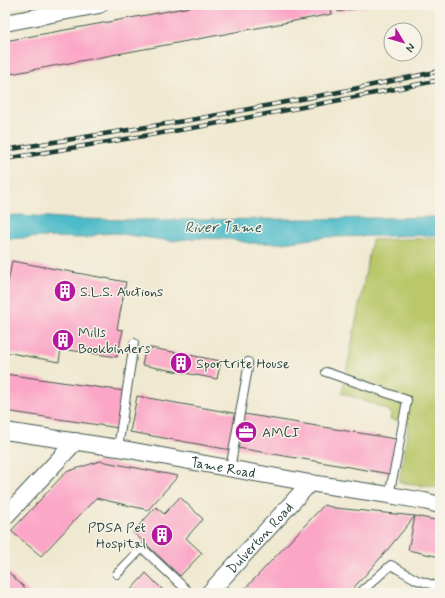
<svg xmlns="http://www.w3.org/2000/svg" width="445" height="598" font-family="Mynerve,sans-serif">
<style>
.green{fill:#bac86a;stroke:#6c824f}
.water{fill:#4ebbc9;stroke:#367c7e}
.building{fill:#fba6c6}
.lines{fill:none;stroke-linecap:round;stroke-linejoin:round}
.lane-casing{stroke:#3e574c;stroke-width:10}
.street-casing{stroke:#3e574c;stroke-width:18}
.lane{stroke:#fff;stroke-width:8}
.street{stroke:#fff;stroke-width:16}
.rail-casing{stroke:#1f3d34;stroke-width:4.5}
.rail{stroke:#f7f3e8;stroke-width:3;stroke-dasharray:9;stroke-linecap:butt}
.labels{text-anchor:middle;stroke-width:3;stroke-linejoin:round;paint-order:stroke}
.poi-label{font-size:14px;fill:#1f3d34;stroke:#f7f3e8;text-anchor:start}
.street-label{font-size:14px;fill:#1f3d34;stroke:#f7f3e8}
.water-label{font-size:15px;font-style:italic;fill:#2b5c59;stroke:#f7f3e8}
</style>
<rect width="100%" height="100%" fill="#f7f3e8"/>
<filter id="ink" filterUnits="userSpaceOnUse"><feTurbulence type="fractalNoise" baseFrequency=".025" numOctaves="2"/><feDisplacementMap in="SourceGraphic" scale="8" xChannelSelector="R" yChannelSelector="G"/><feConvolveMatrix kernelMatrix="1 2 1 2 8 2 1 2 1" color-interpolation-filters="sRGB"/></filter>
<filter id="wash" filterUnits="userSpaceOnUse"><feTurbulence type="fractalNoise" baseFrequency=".012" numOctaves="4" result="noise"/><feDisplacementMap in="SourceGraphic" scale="16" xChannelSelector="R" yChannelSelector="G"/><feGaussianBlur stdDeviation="0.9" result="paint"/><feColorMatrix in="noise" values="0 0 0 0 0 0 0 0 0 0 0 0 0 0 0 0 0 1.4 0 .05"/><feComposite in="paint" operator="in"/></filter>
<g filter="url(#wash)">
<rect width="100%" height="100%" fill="#f0e9d1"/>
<path class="green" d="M440 238V488L399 482 409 423 390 419 391 412 376 405 342 393 372 240Z"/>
<path class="water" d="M20 215 77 219 137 220 310 219 440 217V235L326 237 283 243H249L229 239 196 238 171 241 115 233 98 234 87 238 40 237 5 239V216Z"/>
<g id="blocks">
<g class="building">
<path d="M201 5H330L332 14 5 75V41Z"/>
<path d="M337 5H368V6L338 12Z"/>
<path d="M12 261 126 282 117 329 123 330 117 357 61 349 59 362 5 352V299Z"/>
<path d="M146 347 221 361 217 379 142 365Z"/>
<path d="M5 374 124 391 119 428 5 411Z"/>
<path d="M137 396 238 414 231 450 130 432Z"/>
<path d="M244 414 396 439 390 474 238 448Z"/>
<path d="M100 461 178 476 148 510 96 498 41 556 11 531 66 472Z"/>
<path d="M180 497 203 519 186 538 202 553 180 576 133 532 156 507 164 514Z"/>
<path d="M324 505 335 508 415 516 440 521V557L408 550 415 516 384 554 349 593H241Z"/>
<path d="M5 569 28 591 30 593H5Z"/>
<path d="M146 573 166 593H128Z"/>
</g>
</g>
</g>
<g filter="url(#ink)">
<use href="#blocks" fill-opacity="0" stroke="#3e574c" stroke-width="1"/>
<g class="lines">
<g class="lane-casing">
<g id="lane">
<path d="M326 372 407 400 397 457 389 495"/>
<path d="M118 448 134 343"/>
<path d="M230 469 248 368V362"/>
<path d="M117 574 142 548 190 593"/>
<path d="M362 591 391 565 417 580 440 587"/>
</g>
</g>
<g class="street-casing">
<g id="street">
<path d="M5 23 99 5"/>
<path id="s1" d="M5 431 118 448 310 483 389 495 424 501 440 505"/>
<path d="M5 517 76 441"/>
<path id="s2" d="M209 593 310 483"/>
</g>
</g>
<use href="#lane" class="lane"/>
<use href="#street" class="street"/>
<g class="rail-casing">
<g id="rail">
<path d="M5 150 196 119 339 92 440 71"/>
<path d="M5 159 198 127 340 100 440 80"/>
</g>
</g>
<use href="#rail" class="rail"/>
</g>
</g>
<defs>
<g id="building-disc" transform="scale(1.15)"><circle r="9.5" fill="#b5179e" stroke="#f7f3e8"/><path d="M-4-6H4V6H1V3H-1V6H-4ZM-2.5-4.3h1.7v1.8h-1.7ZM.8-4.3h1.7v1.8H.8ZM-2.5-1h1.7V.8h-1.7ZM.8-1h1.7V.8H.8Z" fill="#fff"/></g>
<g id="office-disc" transform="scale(1.15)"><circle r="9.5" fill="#b5179e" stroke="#f7f3e8"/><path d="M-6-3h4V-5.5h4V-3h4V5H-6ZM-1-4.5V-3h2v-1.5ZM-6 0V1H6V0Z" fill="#fff"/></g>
</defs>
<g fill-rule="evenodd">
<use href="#building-disc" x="65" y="291"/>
<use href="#building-disc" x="63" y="340"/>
<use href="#building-disc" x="181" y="363"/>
<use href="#office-disc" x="246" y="432"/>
<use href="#building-disc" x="162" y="535"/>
</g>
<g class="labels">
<g class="poi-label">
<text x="80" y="296">S.L.S. Auctions</text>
<text x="78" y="337">Mills<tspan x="78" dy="16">Bookbinders</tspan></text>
<text x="196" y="368">Sportrite House</text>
<text x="262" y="437">AMCI</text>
<text x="146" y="532" text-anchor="end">PDSA Pet<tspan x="146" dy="16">Hospital</tspan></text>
</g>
<g class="street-label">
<text dy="5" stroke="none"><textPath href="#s1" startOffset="221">Tame Road</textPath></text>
<text dy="5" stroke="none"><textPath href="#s2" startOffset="75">Dulverton Road</textPath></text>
</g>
<g class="water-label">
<text x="223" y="232">River Tame</text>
</g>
</g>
<rect width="445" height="598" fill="none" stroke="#f7f3e8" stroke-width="20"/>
<g transform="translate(403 42) rotate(128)"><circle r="19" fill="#f7f3e8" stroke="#a1aaa0"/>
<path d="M0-3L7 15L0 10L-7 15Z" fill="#b5179e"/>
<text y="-6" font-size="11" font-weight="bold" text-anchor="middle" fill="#1f3d34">N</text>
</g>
</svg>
